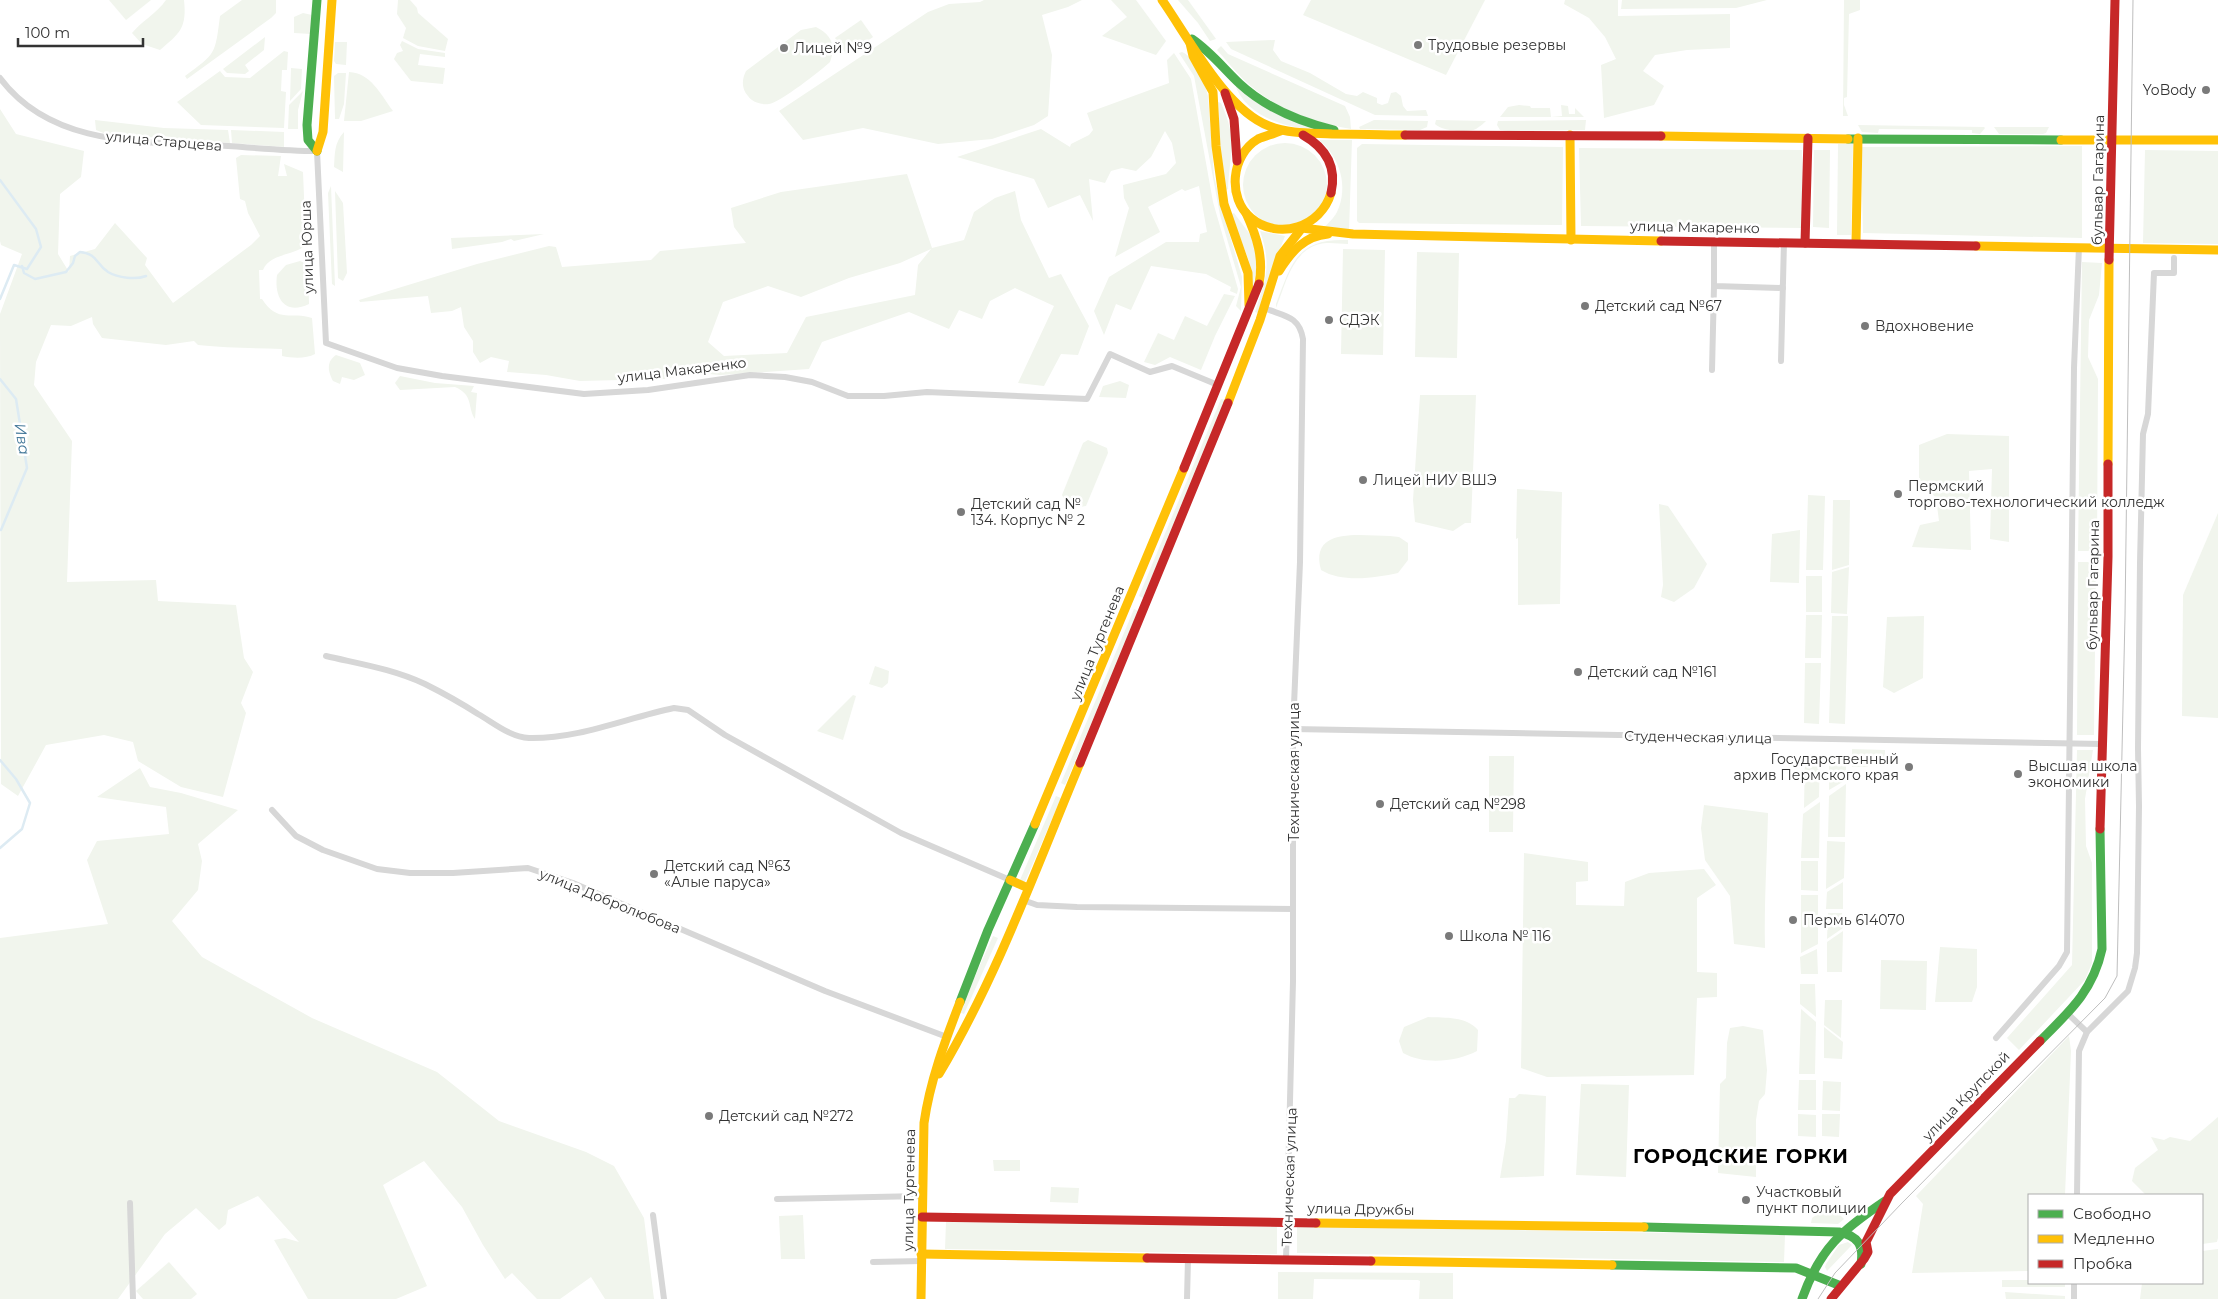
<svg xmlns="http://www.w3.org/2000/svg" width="2218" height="1299" font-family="Montserrat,sans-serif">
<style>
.green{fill:#f1f5ed;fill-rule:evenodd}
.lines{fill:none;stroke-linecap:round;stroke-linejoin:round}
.stream{stroke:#ddebf3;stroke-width:2.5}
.street{stroke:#d7d7d7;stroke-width:6}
.fast{stroke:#4caf50;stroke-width:9}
.slow{stroke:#ffc107;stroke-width:9}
.jam{stroke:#c62828;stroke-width:9}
.tram{stroke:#bebebe;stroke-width:1}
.poi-dot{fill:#7a7a7a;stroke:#fff;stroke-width:2}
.labels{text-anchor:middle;stroke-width:5;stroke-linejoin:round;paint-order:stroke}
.poi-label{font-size:14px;fill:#333;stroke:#fff;text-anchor:start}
.street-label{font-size:14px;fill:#333;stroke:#fff}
.water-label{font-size:15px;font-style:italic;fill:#3f7597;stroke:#fff}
.district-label{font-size:19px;font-weight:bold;letter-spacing:1px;fill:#000;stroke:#fff}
</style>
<rect width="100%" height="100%" fill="#fff"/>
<g class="green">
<path d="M109 0H151L126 20Z"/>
<path d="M166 0H184C187 28 180 33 160 50L142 44 132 33C142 21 157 13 166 0Z"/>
<path d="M242 0H276V13L271 18 187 79 185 76C216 53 215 55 220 16Z"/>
<path d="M398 0H410L417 8 418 13 448 39 445 51 418 46 403 38 406 28 397 14Z"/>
<path d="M984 0H1082L1068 7 1042 15 1052 55 1048 116 1034 125 992 139 938 144 863 128 803 140 779 111 928 12 949 4 980 2Z"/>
<path d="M1111 0H1136L1166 41 1156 55 1102 36 1127 17Z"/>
<path d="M1178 0H1188L1216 39 1210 41 1198 23Z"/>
<path d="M1311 0H1485L1446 75 1303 15Z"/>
<path d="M1565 0H1618V16L1730 14V48L1687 50 1655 55 1643 71 1664 86 1654 105 1604 118 1601 65 1616 59 1605 37 1589 18 1564 4Z"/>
<path d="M1622 0H1767L1736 8 1621 9Z"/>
<path d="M1844 0H1860V10L1849 14 1847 97 1844 98V105L1848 116H1843Z"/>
<path d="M303 13 312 15 311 34 294 33V17Z"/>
<path d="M861 20 873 37 847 55 835 38Z"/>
<path d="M816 27C832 35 836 46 830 62 822 70 779 103 769 104 761 105 752 102 748 96 741 88 742 79 746 71L801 30Z"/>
<path d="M265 37 264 50 245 65 249 71 245 74 227 73 223 69Z"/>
<path d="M1275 40 1273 50 1281 61 1310 73 1346 94 1357 96 1363 92 1377 98V103L1382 105 1388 103 1391 93 1396 92 1401 96 1403 106 1407 111 1426 110 1428 116 1375 115 1231 49 1226 42Z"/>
<path d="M402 41 418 49 445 53V57L420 54 418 65 445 68 443 84 411 81 394 59 397 53 403 51 400 45Z"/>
<path d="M335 42H347L346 65 336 64 334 61Z"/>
<path d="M1221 46 1228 54 1345 106 1350 117 1351 129C1311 122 1273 108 1243 79 1234 70 1226 60 1217 50Z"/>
<path d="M284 51 288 52 287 70H282L281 91 286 92 284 128 201 125 177 102 220 71 225 77 250 78Z"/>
<path d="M1182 52C1196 58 1205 83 1208 96L1214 176 1222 209 1242 277 1241 311 1236 306 1241 287 1220 215 1194 76 1179 53Z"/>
<path d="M1174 53 1191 79 1213 202 1238 289 1237 294 1230 291 1231 287 1206 274 1151 266 1131 310 1116 304 1104 335 1094 311 1109 277 1166 242H1199L1200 234 1207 232 1199 186 1185 191 1182 189 1148 207 1160 232 1115 257 1129 208 1124 198 1123 185 1166 174 1176 163 1172 143 1165 131 1151 157 1136 171 1122 168 1111 171 1105 183 1089 179 1093 221 1080 195 1048 208 1034 179 957 157 1041 129 1070 147 1071 144 1089 135 1093 130 1087 113 1169 83 1167 60Z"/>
<path d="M291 68 302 69 301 89 290 101Z"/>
<path d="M349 72C371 73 381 95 393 111L361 121H344Z"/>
<path d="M338 73H346L344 104 339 119H335L334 76Z"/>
<path d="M1235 84 1314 129C1286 129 1244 115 1235 84Z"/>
<path d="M303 91 298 110V129H288L289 105Z"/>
<path d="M1218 102 1221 103C1238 141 1230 151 1228 189L1226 190 1220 153Z"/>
<path d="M1519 105 1530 106 1531 108H1550L1551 117 1562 116 1561 105 1568 106 1569 114H1575V108L1584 117H1500L1508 107Z"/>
<path d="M0 109 16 134 84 151 81 177 60 194 58 254 69 272 70 256 95 249 115 223 147 258 145 265 173 303 251 245 260 236 248 213 245 201 240 199 236 158 241 155 281 156 278 176H287L284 164 303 172 306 245C294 256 270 253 263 270H259L260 299H262C278 324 292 311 312 318L315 354C306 359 292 358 282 356V349C253 348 226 348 198 345L194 341 166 345 102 338 93 324 92 317 71 326 51 325 36 362 34 385 72 441 67 582 156 580 158 601 236 605 244 658 253 672 241 703 246 713 223 797 181 787 138 761 133 742 104 735 46 745 18 796 1 784 0 314 22 254 1 245 0 241Z"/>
<path d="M95 120 164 128 228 130 230 143 106 134 96 130Z"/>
<path d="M1374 120 1428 121 1427 127 1420 130 1360 129 1359 127Z"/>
<path d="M1436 120 1486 121C1483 124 1479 127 1476 129 1467 133 1441 131 1435 124Z"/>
<path d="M1586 120 1585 130 1508 131 1500 130 1497 125 1498 121Z"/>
<path d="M1858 125 1984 127 1985 128 1980 134 1972 133V130L1879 129 1878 133 1862 132Z"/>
<path d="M1994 127H2049L2046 133 2043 134H1999Z"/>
<path d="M231 130 284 132V147L232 143Z"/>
<path d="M344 132 343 172 334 167C335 153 334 143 344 132Z"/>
<path d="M1319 140H1352L1349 231 1324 228C1328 223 1334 218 1337 212 1349 187 1340 157 1319 140Z"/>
<circle cx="1285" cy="185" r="42"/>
<path d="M1362 144 1563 147 1562 225 1359 223 1357 221V148Z"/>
<path d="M1838 144H1853L1851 235H1837Z"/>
<path d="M2082 146V238L1863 233 1861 147Z"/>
<path d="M1579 148 1802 150 1803 228 1581 226Z"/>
<path d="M1814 150H1830L1829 228 1813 227Z"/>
<path d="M2145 150 2218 151V244L2143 243Z"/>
<path d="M907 174 932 248 964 240 974 212 995 198 1015 191 1021 220 1049 278 1061 274 1089 326 1078 355 1061 354 1044 386 1018 383 1054 306 1015 288 990 301 982 319 959 310 949 329 909 312 822 342 809 369 720 375 697 373 664 379 580 381 546 375 507 372 509 361 491 357 480 363 473 352V341L464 327 461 307 452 311 431 313 428 296 360 302 359 300 477 264 549 246 556 247 562 267 651 260 660 251 746 243 734 227 731 208 781 192ZM931 249 918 265 915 295 806 317 787 353 724 356 708 342 723 302 768 286 801 297 849 278 900 263Z"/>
<path d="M331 186 335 286 332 284 328 193Z"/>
<path d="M335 191 343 203 347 273 343 281 338 278Z"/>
<path d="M1234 213 1252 237 1259 256 1253 287 1249 261 1231 214Z"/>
<path d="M1260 231 1285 236 1266 286 1258 313 1255 312C1266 278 1272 266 1260 231Z"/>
<path d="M544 234 514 241 511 239 502 242 452 249 451 238Z"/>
<path d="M1348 240V244C1339 244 1328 242 1320 244 1292 250 1285 286 1276 308V304C1292 262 1297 238 1348 240Z"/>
<path d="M1343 249 1385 250 1383 355 1341 354Z"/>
<path d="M1417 252 1459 253 1457 358 1415 357Z"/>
<path d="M300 261 308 264 309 304C284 316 274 297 277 275L286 265Z"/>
<path d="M2082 262 2102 263 2099 295 2089 320 2088 357 2098 379 2097 551H2078Z"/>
<path d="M1224 294 1235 296 1215 336 1201 370 1170 357 1155 365 1144 362 1158 333 1174 340 1185 316 1207 326Z"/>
<path d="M336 355 360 363 365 375 354 380 342 377 340 384 333 381C328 371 326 362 336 355Z"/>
<path d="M400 376 435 383 474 386 471 392 477 393 475 419C467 407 474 395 455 387L400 390 395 383Z"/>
<path d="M1120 381 1129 385 1126 398 1099 397 1103 386Z"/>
<path d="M1420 395H1476L1471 523H1465L1453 531 1415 522 1413 500Z"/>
<path d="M1221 399 1226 400 1143 598 1139 596Z"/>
<path d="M1947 434 2009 436V542L1990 539 1992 469 1969 471 1971 550 1912 547 1920 525 1939 521 1936 498 1919 479V445Z"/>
<path d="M1088 440 1107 448 1108 453 1086 506 1080 507 1065 501 1062 495 1083 443Z"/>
<path d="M1517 489 1562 492 1560 604 1518 605V538L1516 539Z"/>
<path d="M1808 495 1825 496 1823 570H1806Z"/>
<path d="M1833 500H1850L1849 565 1832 570Z"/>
<path d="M1659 504 1668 506 1707 564 1694 588 1674 602 1661 597 1663 585Z"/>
<path d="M2218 513V718L2182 716 2183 595Z"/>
<path d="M1800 530 1799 583 1770 582 1772 534Z"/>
<path d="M1390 536 1399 537 1408 543V560L1398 573C1375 578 1342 583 1321 570 1309 526 1362 536 1390 536Z"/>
<path d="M2078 562H2096L2094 735H2077Z"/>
<path d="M1849 567 1847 614 1831 613 1832 572Z"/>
<rect x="1806" y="576" width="16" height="36"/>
<path d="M1134 609 1139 611 1065 785 1061 783Z"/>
<path d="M1806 615H1822L1821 658H1805Z"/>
<path d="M1832 616H1848L1845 724 1829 723Z"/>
<path d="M1924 616 1923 678 1894 693 1883 687 1887 617Z"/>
<path d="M1805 663H1821L1819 724 1804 723Z"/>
<path d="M875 666 889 671 888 683 882 688 869 684Z"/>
<path d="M853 695 856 696 843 740 817 731Z"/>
<path d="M1852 749 1885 750V761H1868V767H1852Z"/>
<path d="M2077 750H2093L2085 799 2086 846 2092 863V963L2085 980 2019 1050 2007 1038 2072 965Z"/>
<path d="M1805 754H1820L1819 797 1804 808Z"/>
<path d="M1829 754H1846V780L1829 790Z"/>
<path d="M1489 756H1514L1513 832H1489Z"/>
<path d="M140 768 150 787 181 793 238 810 198 844 202 861 198 890 172 921 202 957 312 1018 437 1072 499 1121 586 1152 614 1166 644 1218 654 1299H605L591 1277 560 1299H537L512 1273 505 1279 483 1245 462 1207 424 1161 383 1185 427 1286 396 1299H308L274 1240 285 1238 299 1242 258 1196 228 1210 226 1224 219 1230 196 1208 165 1234 118 1299H0V938L108 924 87 860 97 841 169 834 166 807 97 797Z"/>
<path d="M1846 784 1845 837H1828L1829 796Z"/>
<path d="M1056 796 1061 798 1025 882 1020 880Z"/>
<path d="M1820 802 1819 858H1801L1803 814Z"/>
<path d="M1704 805 1768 813C1767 858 1764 903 1765 948L1734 944 1730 896 1705 860 1701 828Z"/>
<path d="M1827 841 1845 842 1844 878 1826 889Z"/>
<path d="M1524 853 1588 862V881L1576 882V905L1624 906 1625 882 1649 873 1704 869 1716 885 1697 898V972L1717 973V997L1697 998 1694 1075 1547 1077 1521 1068Z"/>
<path d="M1801 861H1818V891L1801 890Z"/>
<path d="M1843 882V909H1826L1827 892Z"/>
<path d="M1801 895H1818V944L1801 953Z"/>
<path d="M1828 913H1842L1843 928 1827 939Z"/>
<path d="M1843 931 1842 972H1827V942Z"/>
<path d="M993 936 998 938 964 1014 959 1012Z"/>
<path d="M1940 947 1977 949V987L1972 1002H1935Z"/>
<path d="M1817 949 1818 974H1801L1800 957Z"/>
<path d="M1881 960 1927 961 1926 1010 1880 1009Z"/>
<path d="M1800 984H1815L1816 1017 1800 1004Z"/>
<path d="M1825 1000H1842L1841 1038 1824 1025Z"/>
<path d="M1801 1009 1816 1022 1815 1074H1799Z"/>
<path d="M1428 1017C1446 1018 1466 1016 1478 1030L1477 1051C1456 1062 1424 1065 1403 1053L1399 1041 1404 1027Z"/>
<path d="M1743 1026 1763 1030 1767 1070 1765 1094 1759 1101 1756 1120V1177L1718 1173 1720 1084 1726 1078 1727 1043 1730 1028Z"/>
<path d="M1824 1027 1843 1042 1842 1059 1824 1058Z"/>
<path d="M2069 1036 2071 1051 2065 1195H2029V1271L1912 1273 1923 1204 1916 1196Z"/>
<path d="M1799 1080H1816V1110H1798Z"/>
<path d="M1823 1081 1841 1082 1840 1111 1822 1110Z"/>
<path d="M1581 1084 1629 1085 1626 1177 1576 1175Z"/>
<path d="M1519 1094 1546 1096 1544 1176 1500 1178 1506 1141 1509 1098H1515Z"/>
<path d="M1798 1114 1816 1115V1137L1798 1136Z"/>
<path d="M1822 1114H1840L1839 1137 1822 1136Z"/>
<path d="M2218 1117V1238L2217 1242 2202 1244V1195H2146L2132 1181 2135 1168 2158 1150 2151 1137 2164 1140 2170 1137 2190 1141Z"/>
<path d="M993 1160H1020V1171H994Z"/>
<path d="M1051 1187 1079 1188 1078 1203 1050 1202Z"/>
<path d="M1819 1213 1839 1214 1844 1219 1838 1224 1811 1223 1812 1218Z"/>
<path d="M803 1215 805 1259H781L779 1216Z"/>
<path d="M946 1222 1277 1227V1254L945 1249Z"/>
<path d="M1297 1226 1785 1235 1784 1262 1297 1253Z"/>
<path d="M1848 1242 1852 1245 1850 1247 1827 1271 1825 1267 1826 1264 1839 1245Z"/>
<path d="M2218 1249V1299H2140L2142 1283H2202V1251Z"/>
<path d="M169 1262 197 1294 191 1299H143L136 1291Z"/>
<path d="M1278 1272 1453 1273V1299H1419L1420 1281 1418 1280 1314 1279 1313 1299H1278Z"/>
<path d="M2002 1280H2029V1283H2065V1287H2002Z"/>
<path d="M2005 1292 2065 1296V1299H2006Z"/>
</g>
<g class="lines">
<g class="stream">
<path d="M0 180 36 229 41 247 27 269 14 265 0 299"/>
<path d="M22 266 24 273 35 279 66 272 73 263 75 256 80 252C98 254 95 263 108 272 118 278 136 280 146 276"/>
<path d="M0 379 16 399 27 468 1 530"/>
<path d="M0 760 16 779 30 803 22 829 0 848"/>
</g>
<g class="street">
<path d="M0 78C50 145 138 142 214 145 248 147 282 151 317 151L326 343 397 368 442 376 584 394 648 390 750 375 785 377 812 382 848 396H884L927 392 1087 399 1110 354 1150 372 1172 366 1218 385"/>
<path d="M1714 241V286L1783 288"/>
<path d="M1264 308C1283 316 1299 315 1303 339L1300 562 1293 729V981L1286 1260"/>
<path d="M1781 361 1784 242"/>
<path d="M1712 370 1714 286"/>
<path d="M326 656C360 664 393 669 425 684 443 693 461 703 478 714 494 723 510 737 529 738 579 739 626 718 674 708L688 710 725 735 901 833 1010 880"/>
<path d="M1293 729 2102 744"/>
<path d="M272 810 296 836 323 850 377 869 410 873H453L528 868 573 883 825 991 947 1037"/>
<path d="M1023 900 1037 905 1077 907 1293 909"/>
<path d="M2067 1013 2087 1032"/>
<path d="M1996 1038 2059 966 2067 952 2074 368 2079 247"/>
<path d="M2077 1195 2079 1051 2087 1032 2128 991 2135 968 2137 953 2139 806 2138 748 2140 563 2143 434 2148 414 2154 273H2174V258"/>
<path d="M777 1199 922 1196"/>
<path d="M130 1203 133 1299"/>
<path d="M653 1215 664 1299"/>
<path d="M873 1262 922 1261"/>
<path d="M1187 1299 1188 1258"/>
<path d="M2074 1299V1283"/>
</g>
<g class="fast">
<path d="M317 0 307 125 308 140 317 151"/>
<path d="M1192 39C1211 52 1224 69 1240 84 1266 108 1301 122 1334 130"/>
<path d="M1848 139 2061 140"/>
<path d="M960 1002 988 930 1035 824"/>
<path d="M2040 1041C2069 1012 2093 991 2102 949L2100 829"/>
<path d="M1644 1227 1839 1232C1858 1236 1864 1245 1861 1264"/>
<path d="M1612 1265 1796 1268 1841 1286"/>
<path d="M1802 1299C1820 1248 1842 1230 1885 1201"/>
</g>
<g class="slow">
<path d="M1162 0C1188 37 1226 110 1269 126 1289 134 1311 133 1332 134 1356 134 1381 135 1405 135"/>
<path d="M1190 43 1193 56 1213 92 1216 146 1224 204 1248 273 1249 305"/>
<path d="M1280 131C1273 134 1265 136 1258 139 1231 155 1227 198 1251 218 1279 241 1321 227 1331 193"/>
<path d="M1570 135 1571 240"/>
<path d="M1661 136 1848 139"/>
<path d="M2061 140H2218"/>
<path d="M317 151 323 132 332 0"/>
<path d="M1246 213C1257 237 1264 258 1259 284"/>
<path d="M1302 228 1353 234 1661 241"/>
<path d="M1856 243 1858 138"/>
<path d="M1976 246 2218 250"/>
<path d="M1279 271C1291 252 1304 236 1328 234"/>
<path d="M1228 403 1260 320 1280 256 1302 228"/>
<path d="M2108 464 2109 260"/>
<path d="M1035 824 1184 468"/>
<path d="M1010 880 1028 888"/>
<path d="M939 1074C997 977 1036 868 1080 763"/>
<path d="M1316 1223 1644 1227"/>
<path d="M921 1254 1147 1258"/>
<path d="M1371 1261 1612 1265"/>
<path d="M921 1299 924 1123C930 1081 945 1041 960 1002"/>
</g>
<g class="jam">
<path d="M1225 93 1234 119 1237 161"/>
<path d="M1303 135C1326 148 1337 167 1331 193"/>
<path d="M1405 135 1661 136"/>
<path d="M1661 241 1976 246"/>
<path d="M1805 243 1808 138"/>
<path d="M2109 260 2115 0"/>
<path d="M1184 468 1259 284"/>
<path d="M1080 763 1228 403"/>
<path d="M2100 829 2108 557V464"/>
<path d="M922 1217 1316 1223"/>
<path d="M1147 1258 1371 1261"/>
<path d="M1831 1299 1864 1259 1868 1252 1866 1242 1890 1194 2040 1041"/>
</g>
<path class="tram" d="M1818 1299 1835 1273 1902 1203 2105 998 2117 976 2125 616 2133 0"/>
</g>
<g class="poi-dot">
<circle cx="1418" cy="45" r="5"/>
<circle cx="784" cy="48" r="5"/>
<circle cx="2206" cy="90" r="5"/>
<circle cx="1585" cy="306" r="5"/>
<circle cx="1329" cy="320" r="5"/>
<circle cx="1865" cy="326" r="5"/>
<circle cx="1363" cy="480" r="5"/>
<circle cx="1898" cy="494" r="5"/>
<circle cx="961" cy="512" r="5"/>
<circle cx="1578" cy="672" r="5"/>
<circle cx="1909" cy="767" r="5"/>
<circle cx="2018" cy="774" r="5"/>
<circle cx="1380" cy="804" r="5"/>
<circle cx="654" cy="874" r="5"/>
<circle cx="1793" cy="920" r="5"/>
<circle cx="1449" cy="936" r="5"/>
<circle cx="709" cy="1116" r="5"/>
<circle cx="1746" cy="1200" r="5"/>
</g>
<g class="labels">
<g class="poi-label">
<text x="1428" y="50">Трудовые резервы</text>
<text x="794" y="53">Лицей №9</text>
<text x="2196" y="95" text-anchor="end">YoBody</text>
<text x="1595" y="311">Детский сад №67</text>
<text x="1339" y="325">СДЭК</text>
<text x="1875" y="331">Вдохновение</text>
<text x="1373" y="485">Лицей НИУ ВШЭ</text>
<text x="1908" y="491">Пермский<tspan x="1908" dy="16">торгово-технологический колледж</tspan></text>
<text x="971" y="509">Детский сад №<tspan x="971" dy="16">134. Корпус № 2</tspan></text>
<text x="1588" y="677">Детский сад №161</text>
<text x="1899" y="764" text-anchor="end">Государственный<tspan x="1899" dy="16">архив Пермского края</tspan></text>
<text x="2028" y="771">Высшая школа<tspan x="2028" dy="16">экономики</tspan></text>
<text x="1390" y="809">Детский сад №298</text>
<text x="664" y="871">Детский сад №63<tspan x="664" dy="16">«Алые паруса»</tspan></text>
<text x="1803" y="925">Пермь 614070</text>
<text x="1459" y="941">Школа № 116</text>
<text x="719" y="1121">Детский сад №272</text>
<text x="1756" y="1197">Участковый<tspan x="1756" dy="16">пункт полиции</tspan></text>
</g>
<g class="street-label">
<text transform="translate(164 141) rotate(5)" y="5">улица Старцева</text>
<text transform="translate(2098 180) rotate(-89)" y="5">бульвар Гагарина</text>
<text transform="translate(1695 227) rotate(1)" y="5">улица Макаренко</text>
<text transform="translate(307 247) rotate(-92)" y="5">улица Юрша</text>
<text transform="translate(682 370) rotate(-7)" y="5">улица Макаренко</text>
<text transform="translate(2093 585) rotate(-89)" y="5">бульвар Гагарина</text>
<text transform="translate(1097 643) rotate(-68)" y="5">улица Тургенева</text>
<text transform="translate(1698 737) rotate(1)" y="5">Студенческая улица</text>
<text transform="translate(1294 772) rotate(-90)" y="5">Техническая улица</text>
<text transform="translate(610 901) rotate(22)" y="5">улица Добролюбова</text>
<text transform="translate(1966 1096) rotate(-46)" y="5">улица Крупской</text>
<text transform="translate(1289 1177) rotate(-88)" y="5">Техническая улица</text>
<text transform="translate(909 1190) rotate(-89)" y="5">улица Тургенева</text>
<text transform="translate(1361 1209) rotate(1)" y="5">улица Дружбы</text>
</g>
<g class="water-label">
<text transform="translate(22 439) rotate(81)" y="5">Ива</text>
</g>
<g class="district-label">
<text x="1741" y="1163">ГОРОДСКИЕ ГОРКИ</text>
</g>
</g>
<rect x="2028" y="1194" width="175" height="90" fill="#ffffff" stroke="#adadad"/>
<rect x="2038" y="1210" width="25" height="8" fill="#4caf50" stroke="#adadad"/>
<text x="2073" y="1219" font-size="15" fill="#333333">Свободно</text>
<rect x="2038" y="1235" width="25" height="8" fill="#ffc107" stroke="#adadad"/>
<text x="2073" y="1244" font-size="15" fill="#333333">Медленно</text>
<rect x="2038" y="1260" width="25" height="8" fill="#c62828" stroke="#adadad"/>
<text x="2073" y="1269" font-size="15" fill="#333333">Пробка</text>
<path d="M18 38v8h125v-8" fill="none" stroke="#333333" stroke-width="2.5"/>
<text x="25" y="38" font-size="15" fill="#333333" stroke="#ffffff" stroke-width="4" paint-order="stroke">100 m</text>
</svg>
